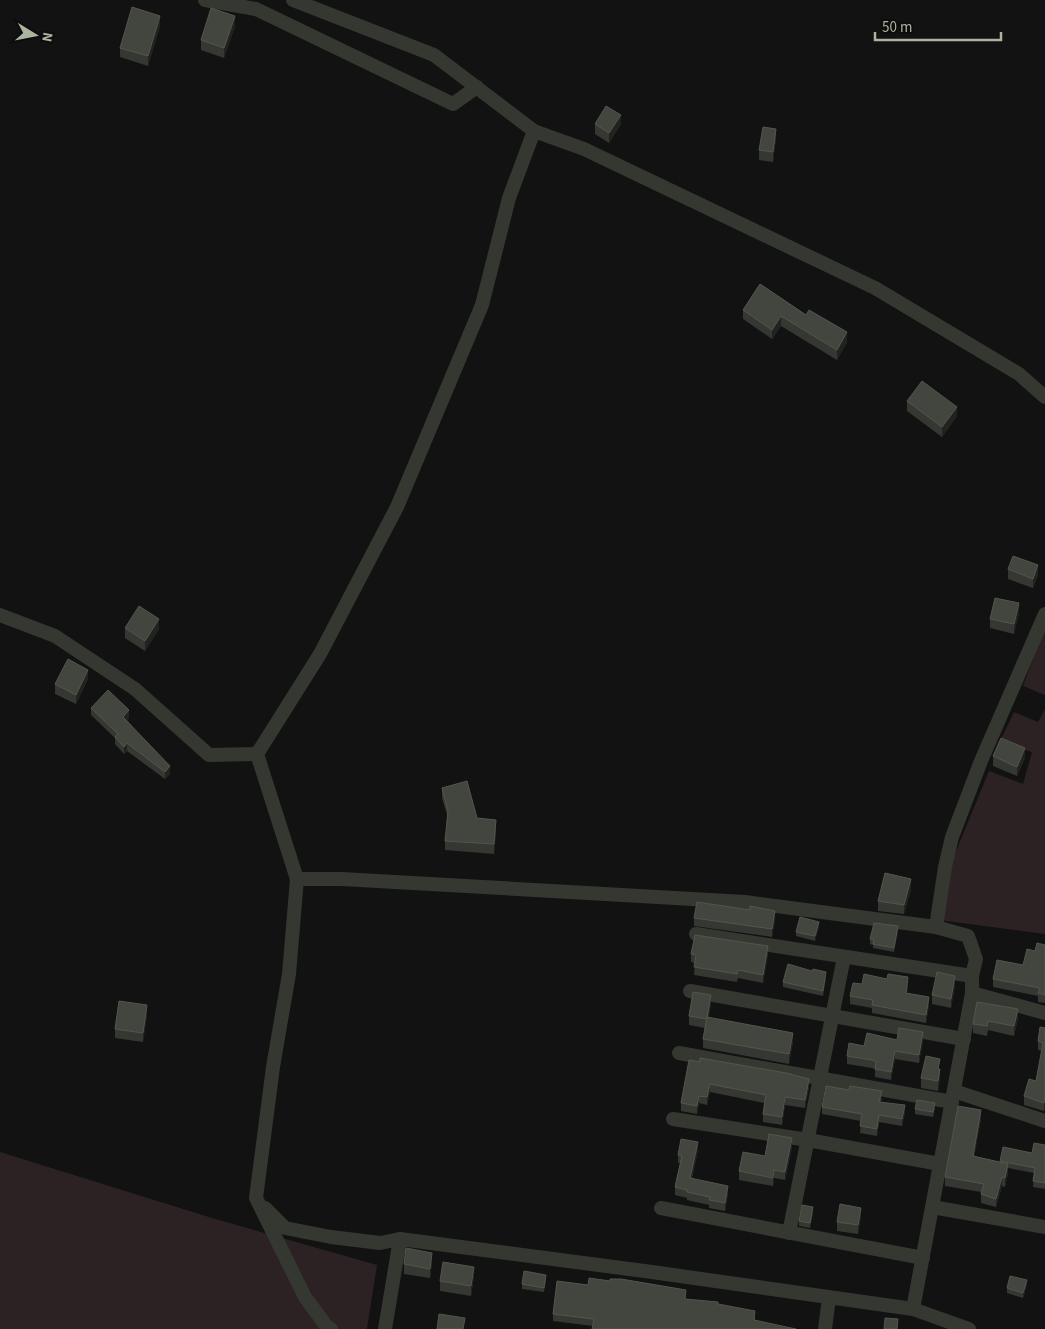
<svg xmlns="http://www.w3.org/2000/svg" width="1045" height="1329" font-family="'Source Sans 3',sans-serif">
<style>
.green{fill:#2d2223}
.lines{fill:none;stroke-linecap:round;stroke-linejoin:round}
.minor{stroke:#343831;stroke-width:14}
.wall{fill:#353832}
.shaded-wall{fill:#212320}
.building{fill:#42463e;stroke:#52574d}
</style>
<rect width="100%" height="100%" fill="#111211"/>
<g class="green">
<path d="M1045 627V695L1023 686Z"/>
<path d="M1045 709V934L939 920 950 866 989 771 1023 784 1032 752 999 743 1014 712 1038 722Z"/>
<path d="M0 1152 212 1218 377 1265 367 1329H0Z"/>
</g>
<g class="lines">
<g class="minor">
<path d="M205 0 256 9 453 104 477 87"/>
<path d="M293 0 434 55 534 131"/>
<path d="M0 615 55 636 135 689 209 755 257 754"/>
<path d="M297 879H342L745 902 936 927 968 936 976 959 972 976V993L913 1309"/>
<path d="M936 927 945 867 952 837 981 761 1045 614"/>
<path d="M696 934 972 976"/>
<path d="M690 991 964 1039"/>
<path d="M972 993 1045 1013"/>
<path d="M679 1053 952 1102"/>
<path d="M954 1091 1045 1121"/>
<path d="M673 1119 808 1140 940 1164"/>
<path d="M932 1207 1045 1227"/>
<path d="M265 1208 285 1228 331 1237 380 1243 400 1239 652 1272 913 1309 969 1329"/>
<path d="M661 1208 923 1258"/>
<path d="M789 1233 844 957"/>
<path d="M331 1329 327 1327 305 1297 256 1198 273 1067 289 974 297 879 257 754 320 654 397 507 482 305 509 198 534 131 584 149 875 288 1019 374 1045 397"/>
<path d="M385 1329 400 1239"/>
<path d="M825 1329 829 1298"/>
</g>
</g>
<g class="wall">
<path d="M160 26 148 66 120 57V48Z"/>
<path d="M235 26 224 58 201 50V40Z"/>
<path d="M595 124H621L609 143 595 134Z"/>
<path d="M776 138 773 162 759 160V150Z"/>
<path d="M760 284 847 342 837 360 781 326 772 339 743 319V310Z"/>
<path d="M907 401 957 416 942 437 907 411Z"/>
<path d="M1008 569 1038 575 1033 588 1008 579Z"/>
<path d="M1019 613 1014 634 990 628V619Z"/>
<path d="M125 628 159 629 145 651 125 638Z"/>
<path d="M88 679 76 704 55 694V684Z"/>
<path d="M91 708 129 718 127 720 170 774 165 779 127 751 124 754 115 744V738L91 715Z"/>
<path d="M993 756 1025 758 1017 776 993 766Z"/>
<path d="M442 788 477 818 496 829 494 854 445 850V841L448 818 442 798Z"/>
<path d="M911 889 904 914 878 911V901Z"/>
<path d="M750 910 775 919 772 937 694 926V918Z"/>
<path d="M819 926 815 941 796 936V932Z"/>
<path d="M898 931 894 952 873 948V945L870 944V939Z"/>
<path d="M1045 945V1003L1038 1002V996L993 987V979L1023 965 1035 951Z"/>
<path d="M691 954H768L763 983 738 978 737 982 694 975 695 963 691 962Z"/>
<path d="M826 977 823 996 783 987V982Z"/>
<path d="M862 984 908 985 907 993 929 1005 926 1023 872 1013V1008L850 1004V996Z"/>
<path d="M955 986 951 1008 932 1004V995Z"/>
<path d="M977 1002 1018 1018 1014 1036 988 1030 987 1036 973 1033V1024Z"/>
<path d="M711 1005 708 1018 793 1042 789 1064 703 1048V1039L705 1028 689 1025V1016Z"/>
<path d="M147 1014 143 1042 115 1038V1029Z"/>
<path d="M1045 1028V1106L1044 1111 1024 1105V1096L1036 1081 1042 1051 1038 1050V1041Z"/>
<path d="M897 1040 923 1041 919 1063 895 1059 891 1080 875 1077V1069L872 1068 847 1064V1056L864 1046Z"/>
<path d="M689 1060 809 1087 805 1108 785 1105 782 1125 763 1122V1114L764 1103 710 1092 707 1105 699 1103 697 1114 681 1111V1103Z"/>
<path d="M940 1069V1079L938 1091 921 1088V1078Z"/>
<path d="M882 1098 881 1102 905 1112 902 1126 879 1122 877 1136 860 1133 861 1121 822 1114V1107Z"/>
<path d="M935 1108 933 1117 915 1114V1109Z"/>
<path d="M981 1119 974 1156 1000 1162 1003 1147 1032 1153 1045 1145V1189L1033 1187 1034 1173 1008 1168V1173L1005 1187 1002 1186 996 1207 981 1203V1192L945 1186V1177Z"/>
<path d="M792 1147 785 1180 774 1178 773 1186 739 1180V1171Z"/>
<path d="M698 1150 692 1178 728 1194 725 1211 709 1208V1205L687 1200V1198L675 1195V1187L680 1163H678V1155Z"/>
<path d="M813 1212 810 1228 799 1226V1221Z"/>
<path d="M861 1217 858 1234 837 1231V1222Z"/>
<path d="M432 1263 430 1278 404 1274V1264Z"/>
<path d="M474 1276 471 1296 440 1291V1281Z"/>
<path d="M546 1279 544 1292 522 1289V1284Z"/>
<path d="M1027 1285 1023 1298 1007 1293V1288Z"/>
<path d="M686 1299 718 1304 755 1318V1320L593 1326 553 1321V1314Z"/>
</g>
<g class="shaded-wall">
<path d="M160 16V26L148 66V56Z"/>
<path d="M235 16V26L224 58V48Z"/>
<path d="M621 115V124L609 143V133Z"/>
<path d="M776 129V138L773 162V152Z"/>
<path d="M781 316V326L772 339V330Z"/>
<path d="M847 332V342L837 360V350Z"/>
<path d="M957 407V416L942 437V427Z"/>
<path d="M1038 565V575L1033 588V579Z"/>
<path d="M1019 603V613L1014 634V624Z"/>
<path d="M159 619V629L145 651V641Z"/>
<path d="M88 670V679L76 704V695Z"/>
<path d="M129 710V718L123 724V717Z"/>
<path d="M127 743V751L124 754V747Z"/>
<path d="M1025 748V758L1017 776V767Z"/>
<path d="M170 766V774L165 779V772Z"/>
<path d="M496 820V829L494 854V844Z"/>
<path d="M911 879V889L904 914V905Z"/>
<path d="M775 911V919L772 937V929Z"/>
<path d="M819 922V926L815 941V936Z"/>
<path d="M898 926V931L894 952V948Z"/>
<path d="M768 946V954L763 983V975Z"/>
<path d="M826 972V977L823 996V991Z"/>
<path d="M955 976V986L951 1008V999Z"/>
<path d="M908 977V985L906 1001V993Z"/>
<path d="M711 995V1005L707 1028V1019Z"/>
<path d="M929 997V1005L926 1023V1015Z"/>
<path d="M147 1005V1014L143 1042V1033Z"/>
<path d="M1018 1009V1018L1014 1036V1026Z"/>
<path d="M923 1032V1041L919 1063V1055Z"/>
<path d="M793 1033V1042L789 1064V1054Z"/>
<path d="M895 1051V1059L891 1080V1072Z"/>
<path d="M940 1069V1079L938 1091V1081Z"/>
<path d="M809 1079V1087L805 1108V1100Z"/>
<path d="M710 1084V1092L707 1105V1097Z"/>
<path d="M699 1096V1103L697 1114V1106Z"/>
<path d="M785 1097V1105L782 1125V1117Z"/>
<path d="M1045 1097V1106L1044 1111V1103Z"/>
<path d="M905 1105V1112L902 1126V1119Z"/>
<path d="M981 1110V1119L973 1165V1156Z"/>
<path d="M879 1115V1122L877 1136V1129Z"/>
<path d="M792 1138V1147L785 1180V1172Z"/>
<path d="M698 1142V1150L690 1185V1178Z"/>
<path d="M1008 1164V1173L1005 1187V1178Z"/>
<path d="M774 1170V1178L773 1186V1178Z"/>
<path d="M1002 1177V1186L996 1207V1199Z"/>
<path d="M728 1186V1194L725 1211V1203Z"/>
<path d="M861 1208V1217L858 1234V1225Z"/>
<path d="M432 1253V1263L430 1278V1269Z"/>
<path d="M474 1267V1276L471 1296V1286Z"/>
<path d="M1027 1280V1285L1023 1298V1293Z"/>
</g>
<g class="building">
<path d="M132 7 160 16 148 56 120 48Z"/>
<path d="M211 8 235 16 224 48 201 40Z"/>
<path d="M606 106 621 115 609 133 595 124Z"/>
<path d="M763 127 776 129 773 152 759 150Z"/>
<path d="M760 284 806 315 809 310 847 332 837 350 781 316 772 330 743 310Z"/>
<path d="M922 381 957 407 942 427 907 401Z"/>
<path d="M1013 556 1038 565 1033 579 1008 569Z"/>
<path d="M995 598 1019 603 1014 624 990 619Z"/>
<path d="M139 606 159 619 145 641 125 628Z"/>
<path d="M68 659 88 670 76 695 55 684Z"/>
<path d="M108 690 129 710 123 717 170 766 165 772 127 743 124 747 115 737 118 734 91 708Z"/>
<path d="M1001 738 1025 748 1017 767 993 756Z"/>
<path d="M467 781 477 818 496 820 494 844 445 841 448 811 442 788Z"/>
<path d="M885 873 911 879 904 905 878 901Z"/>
<path d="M697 902 750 910V906L775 911 772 929 694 918Z"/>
<path d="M800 917 819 922 815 936 796 932Z"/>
<path d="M874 923 898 926 894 948 873 944 874 940 870 939Z"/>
<path d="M695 935 768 946 763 975 738 970 737 974 694 967 696 955 691 954Z"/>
<path d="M1037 943 1045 945V995L1038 993 1040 988 993 979 997 960 1023 965 1027 949 1035 951Z"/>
<path d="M788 964 812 971 813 969 826 972 823 991 783 982Z"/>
<path d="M937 972 955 976 951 999 932 995Z"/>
<path d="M864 974 887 979 888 974 908 977 906 993 929 997 926 1015 872 1005 873 1000 850 996 853 983 862 984Z"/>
<path d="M693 992 711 995 707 1019 689 1016Z"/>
<path d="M119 1001 147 1005 143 1033 115 1029Z"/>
<path d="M977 1002 1018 1009 1014 1026 988 1021 987 1026 973 1024Z"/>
<path d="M707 1017 793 1033 789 1054 703 1039Z"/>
<path d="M1040 1027 1045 1028V1097L1044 1103 1024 1096 1029 1079 1036 1081 1043 1043 1038 1041Z"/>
<path d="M899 1028 923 1032 919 1055 895 1051 891 1072 875 1069 876 1062 872 1060 847 1056 849 1043 864 1046 867 1033 897 1040Z"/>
<path d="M926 1056 940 1059 938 1069H940L938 1081 921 1078Z"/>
<path d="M700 1058 786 1073 809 1079 805 1100 785 1097 782 1117 763 1114 766 1095 710 1084 707 1097 699 1096 697 1106 681 1103 689 1060 700 1062Z"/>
<path d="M826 1086 849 1090 850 1086 882 1091 879 1102 905 1105 902 1119 879 1115 877 1129 860 1126 862 1114 822 1107Z"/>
<path d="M917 1100 935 1103 933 1112 915 1109Z"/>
<path d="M958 1106 981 1110 973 1156 1008 1164 1005 1178 1002 1177 996 1199 981 1194 984 1184 945 1177Z"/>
<path d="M769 1134 792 1138 785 1172 774 1170 773 1178 739 1171 743 1152 765 1156Z"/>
<path d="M681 1139 698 1142 690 1178 728 1186 725 1203 709 1200 710 1197 687 1192V1190L675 1187 682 1156 678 1155Z"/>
<path d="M1034 1143 1045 1145V1183L1033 1181 1035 1168 1000 1161 1003 1147 1032 1153Z"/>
<path d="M840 1204 861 1208 858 1225 837 1222Z"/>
<path d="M802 1205 813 1207 810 1223 799 1221Z"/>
<path d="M406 1248 432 1253 430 1269 404 1264Z"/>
<path d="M443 1262 474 1267 471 1286 440 1281Z"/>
<path d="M524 1271 546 1275 544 1288 522 1284Z"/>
<path d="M1010 1276 1027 1280 1023 1293 1007 1288Z"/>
<path d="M589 1278 610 1281V1279H621L686 1290 685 1299 718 1302V1304L755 1311 754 1320 796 1329H592L594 1319 553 1314 557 1281 588 1285Z"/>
<path d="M439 1314 465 1318 463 1329H437Z"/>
<path d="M885 1318 898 1319 897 1329H884Z"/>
</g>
<g transform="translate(35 35) rotate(100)" stroke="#0c0d0c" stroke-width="4" paint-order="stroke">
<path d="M0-4L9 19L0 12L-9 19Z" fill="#acb4a0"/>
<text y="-8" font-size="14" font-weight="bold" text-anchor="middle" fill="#acb4a0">N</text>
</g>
<path d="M875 32v8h126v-8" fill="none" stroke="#acb4a0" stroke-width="2.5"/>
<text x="882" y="32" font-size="15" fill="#acb4a0" stroke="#0c0d0c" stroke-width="4" paint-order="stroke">50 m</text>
</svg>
